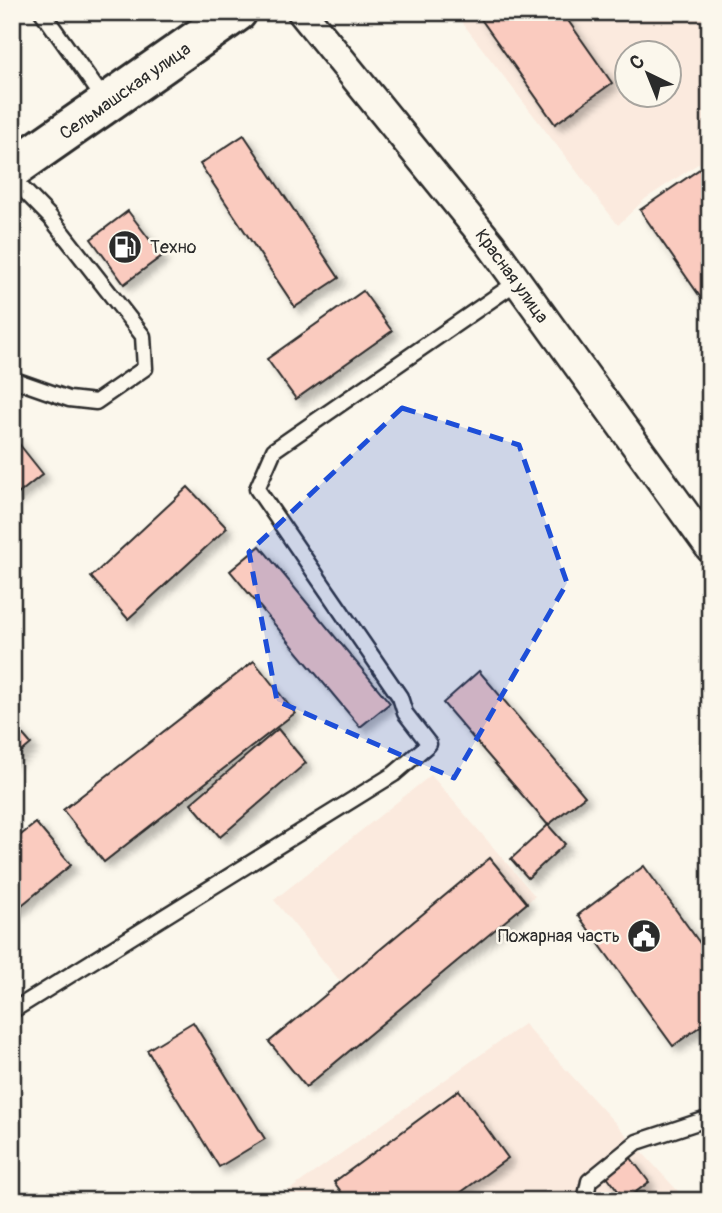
<svg xmlns="http://www.w3.org/2000/svg" width="722" height="1213" font-family="Pangolin,sans-serif">
<style>
.built{fill:#fbeade;fill-rule:evenodd}
.building{fill:#facbbf;stroke:#2b2b2b;stroke-width:2;filter:url(#shadow)}
.lines{fill:none;stroke-linecap:round;stroke-linejoin:round}
.service-casing{stroke:#2b2b2b;stroke-width:19}
.minor-casing{stroke:#2b2b2b;stroke-width:33}
.secondary-casing{stroke:#2b2b2b;stroke-width:44}
.service{stroke:#fbf7ec;stroke-width:14}
.minor{stroke:#fbf7ec;stroke-width:28}
.secondary{stroke:#fbf7ec;stroke-width:38}
.marked{fill:#1d4ed8;fill-opacity:0.2;stroke:#1d4ed8;stroke-width:5;stroke-dasharray:14 9;stroke-linejoin:round}
.labels{text-anchor:middle;stroke-width:5;stroke-linejoin:round;paint-order:stroke}
.street-label{font-size:18px;fill:#2b2b2b;stroke:#fbf7ec}
.poi-label{font-size:18px;fill:#2b2b2b;stroke:#fbf7ec;text-anchor:start}
</style>
<defs>
<filter id="shadow"><feDropShadow dx="6" dy="6" stdDeviation="3.5" flood-color="#0004"/></filter>
</defs>
<rect width="100%" height="100%" fill="#fbf7ec"/>
<filter id="ink" filterUnits="userSpaceOnUse"><feTurbulence type="fractalNoise" baseFrequency=".0143" numOctaves="2"/><feDisplacementMap in="SourceGraphic" scale="14" xChannelSelector="R" yChannelSelector="G"/><feConvolveMatrix kernelMatrix="1 2 1 2 8 2 1 2 1" color-interpolation-filters="sRGB"/></filter>
<g filter="url(#ink)">
<g class="built">
<path d="M454 12H710V156L645 199 618 225ZM628 52H670V94H628Z"/>
<path d="M431 775 535 896 378 1028 274 900Z"/>
<path d="M524 1024 687 1201H284L285 1193Z"/>
</g>
<g class="building">
<path d="M476 12H562L612 83 555 124Z"/>
<path d="M244 135 339 278 295 307 200 164Z"/>
<path d="M710 162V311L640 210Z"/>
<path d="M128 211 162 256 124 284 91 239Z"/>
<path d="M363 291 392 331 296 399 267 359Z"/>
<path d="M12 435 43 474 12 499Z"/>
<path d="M188 487 227 528 128 619 91 577Z"/>
<path d="M260 546 390 703 360 727 230 571Z"/>
<path d="M254 661 295 713 104 862 63 810Z"/>
<path d="M479 671 585 796 548 825 443 703Z"/>
<path d="M12 722 31 744 12 760Z"/>
<path d="M278 729 306 763 220 837 191 803Z"/>
<path d="M36 823 71 865 12 913V842Z"/>
<path d="M548 825 565 844 528 878 511 859Z"/>
<path d="M490 858 527 903 306 1087 269 1042Z"/>
<path d="M644 866 710 957V1019L673 1046 578 915Z"/>
<path d="M193 1022 265 1139 219 1167 147 1050Z"/>
<path d="M459 1090 508 1158 449 1201H348L334 1182Z"/>
<path d="M631 1158 649 1182 625 1200 607 1176Z"/>
</g>
<g class="lines">
<g class="service-casing">
<g id="service">
<path d="M42 12 106 102"/>
<path d="M12 178 50 217 143 336 145 368 96 402 69 399 12 379"/>
<path d="M12 1011 394 774 429 744 405 713 400 697 257 489 274 450 517 282"/>
<path d="M585 1201 589 1181 637 1142 710 1118"/>
</g>
</g>
<g class="minor-casing">
<path id="minor" d="M302 12 491 245 710 548"/>
</g>
<g class="secondary-casing">
<path id="secondary" d="M12 169 237 12"/>
</g>
<use href="#service" class="service"/>
<use href="#minor" class="minor"/>
<use href="#secondary" class="secondary"/>
</g>
</g>
<path class="marked" d="M402 408 519 445 567 583 454 778 277 701 249 552Z"/>
<defs>
<g id="fuel-disc" transform="scale(1.75)"><circle r="9.5" fill="#2b2b2b" stroke="#fbf7ec"/><path d="M-5.5-6h7V0h2V4h1.3V-2.5L3-4.5l.8-.8L6-3V5H2.5V1h-1V6h-7ZM-4.2-4.7v3.2H.2V-4.7Z" fill="#fff"/></g>
<g id="civic-disc" transform="scale(1.75)"><circle r="9.5" fill="#2b2b2b" stroke="#fbf7ec"/><path d="M-.6-6.5H3V-4.5H.6V-3L4-1V1h2V6H-6V1h2V-1L-.6-3ZM-1.2 2.5V6h2.4V2.5Z" fill="#fff"/></g>
</defs>
<g fill-rule="evenodd">
<use href="#fuel-disc" x="125" y="247"/>
<use href="#civic-disc" x="644" y="936"/>
</g>
<g class="labels">
<g class="street-label">
<text transform="translate(125 91) rotate(-35)" y="6">Сельмашская улица</text>
<text transform="translate(512 276) rotate(54)" y="6">Красная улица</text>
</g>
<g class="poi-label">
<text x="150" y="253">Техно</text>
<text x="620" y="942" text-anchor="end">Пожарная часть</text>
</g>
</g>
<rect width="722" height="1213" fill="none" stroke="#fbf7ec" stroke-width="42"/>
<rect x="21" y="21" width="680" height="1171" fill="none" stroke="#2b2b2b" stroke-width="2.5" filter="url(#ink)"/>
<g transform="translate(648 74) rotate(317)"><circle r="33" fill="#fbf7ec" stroke="#a8a59f" stroke-width="2"/>
<path d="M0-5L12 26L0 18L-12 26Z" fill="#2b2b2b"/>
<text y="-10" font-size="19" font-weight="bold" text-anchor="middle" fill="#2b2b2b">С</text>
</g>
</svg>
